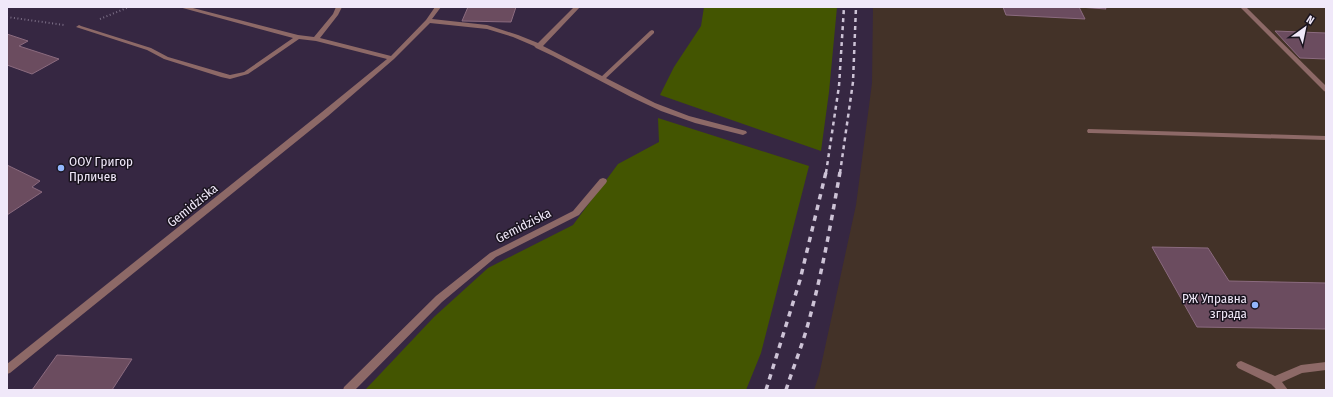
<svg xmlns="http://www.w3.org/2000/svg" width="1333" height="397" font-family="'Fira Sans Condensed',sans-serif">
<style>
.industrial{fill:#433228}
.green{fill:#435501}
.building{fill:#6b4c5f;stroke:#8b6b7f}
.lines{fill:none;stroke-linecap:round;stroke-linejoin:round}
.path{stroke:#796c84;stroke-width:2;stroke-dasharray:1 2.5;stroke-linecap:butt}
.service{fill:#8d6967;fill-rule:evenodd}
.minor{fill:#8d6967;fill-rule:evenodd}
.rail-far1{stroke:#cdc3d6;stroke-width:2.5;stroke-dasharray:4 4;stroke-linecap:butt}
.rail{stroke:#cdc3d6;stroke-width:3.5;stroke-dasharray:5.5 5.5;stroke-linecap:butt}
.poi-dot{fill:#93b7fd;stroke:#1a141f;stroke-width:1.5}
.labels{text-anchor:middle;stroke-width:3;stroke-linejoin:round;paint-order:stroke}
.poi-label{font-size:13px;fill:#f0e8f9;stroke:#1a141f;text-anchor:start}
.street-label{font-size:13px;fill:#f0e8f9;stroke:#1a141f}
</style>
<rect width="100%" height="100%" fill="#362742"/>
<path class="industrial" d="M873 7H1326V390H814L819 375 856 205 872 83Z"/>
<g class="green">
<path d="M704 7H837L829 92 821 151 660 95 674 67 701 26Z"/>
<path d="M658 118 809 166 761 353 746 390H365L434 317 488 268 573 225 618 164 659 142Z"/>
</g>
<g class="building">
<path d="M468 7H516L511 22 462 21Z"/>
<path d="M1003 7H1079L1085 19 1006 15Z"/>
<path d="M1079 7H1105L1106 9Z"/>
<path d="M1275 31 1326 33V59L1300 58Z"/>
<path d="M7 34 28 41 19 46 59 59 32 74 7 65Z"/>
<path d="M7 165 40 181 32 187 42 192 7 215Z"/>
<path d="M1152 247 1208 248 1229 281 1326 283V329L1197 327Z"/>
<path d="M57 355 132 359 112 390H32Z"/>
</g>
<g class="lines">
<g class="path">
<path d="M7 17 64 25"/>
<path d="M100 19 129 7"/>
</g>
<g class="service">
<path d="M1240 7H1246L1326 86V92L1324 91Z"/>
<path d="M652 30 654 31V33L604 80H600V78L650 31Z"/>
<path d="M1088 129 1326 136V140L1091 133H1088L1087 131Z"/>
<path d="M1241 361 1275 376 1301 365 1326 362V370L1302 373 1282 382 1288 390H1277L1271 384 1238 368 1236 365 1238 362Z"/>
</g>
<g class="minor">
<path d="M179 7H189L298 35 314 37 333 14 336 7H342L338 15 320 38 391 56 426 20 435 7H441L432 19 487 25 518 35 538 43 574 7H580L543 46 655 103 689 116 746 131 747 133 743 135 695 123 661 111 631 97 553 56 536 48 534 46 513 37 487 29 430 23 394 59 328 116 10 373 7 374V364L322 112 387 59 316 41 299 39 248 74 230 79 221 77 164 59 147 50 76 27 79 25 81 26 151 48 168 57 230 75 244 72 293 38Z"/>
<path d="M603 178 606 179 607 181 606 183 579 215 496 257 442 302 355 390H343L344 387 436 296 490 253 573 211 600 179Z"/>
</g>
<g class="rail-far1">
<path d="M826 173 839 86 844 7"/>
<path d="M840 173 853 82 856 7"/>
</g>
<g class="rail">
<path d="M766 390 800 280 826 172"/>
<path d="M786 390C793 368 802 346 808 324 822 274 831 223 840 172"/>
</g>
</g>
<g class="poi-dot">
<circle cx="61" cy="168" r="4"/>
<circle cx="1255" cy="305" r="4"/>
</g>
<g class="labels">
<g class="poi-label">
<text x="69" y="166">ООУ Григор<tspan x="69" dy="15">Прличев</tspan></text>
<text x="1247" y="303" text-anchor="end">РЖ Управна<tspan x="1247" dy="15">зграда</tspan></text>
</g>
<g class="street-label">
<text transform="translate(192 205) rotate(-39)" y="5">Gemidziska</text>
<text transform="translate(523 225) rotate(-27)" y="5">Gemidziska</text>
</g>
</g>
<rect width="1333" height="397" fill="none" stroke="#f0e8f9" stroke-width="16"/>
<g transform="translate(1305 28) rotate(33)" stroke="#1a141f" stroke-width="3" paint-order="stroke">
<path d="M0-3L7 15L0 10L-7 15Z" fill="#f0e8f9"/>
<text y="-6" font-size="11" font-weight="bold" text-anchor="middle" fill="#f0e8f9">N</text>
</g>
</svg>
